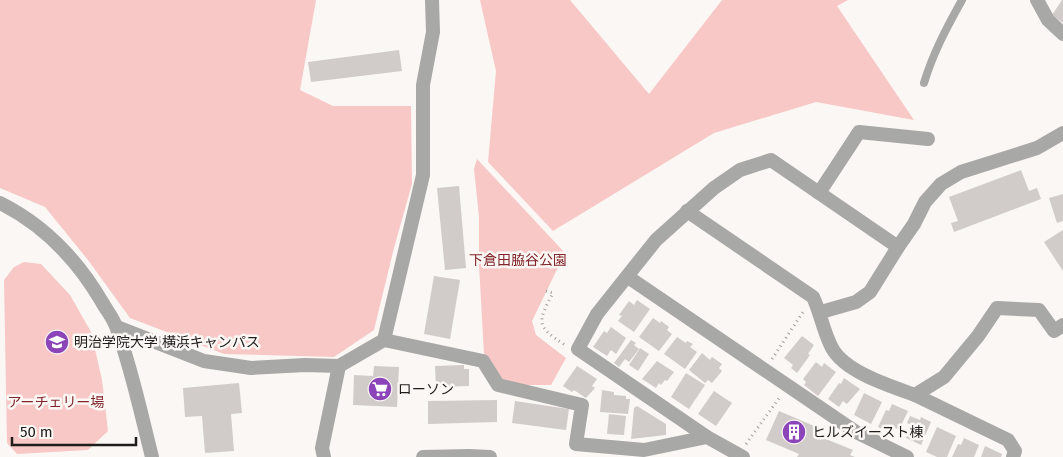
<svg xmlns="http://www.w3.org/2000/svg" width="1063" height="457" font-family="'Fira Sans','Noto Sans JP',sans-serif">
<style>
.green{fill:#f8c8c6}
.building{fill:#d1ccc9}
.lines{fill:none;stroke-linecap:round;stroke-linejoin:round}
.path{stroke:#a09e9b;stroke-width:3;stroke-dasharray:1 4;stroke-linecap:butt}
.service{stroke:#a8a8a6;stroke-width:8}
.minor{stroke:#a8a8a6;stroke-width:14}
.tertiary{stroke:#a8a8a6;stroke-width:14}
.labels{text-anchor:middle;stroke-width:5;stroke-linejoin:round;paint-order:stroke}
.park-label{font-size:14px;fill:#82252b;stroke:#fbf7f4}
.poi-label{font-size:14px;fill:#1e1d1b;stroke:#fbf7f4;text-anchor:start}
</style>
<rect width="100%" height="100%" fill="#fbf7f4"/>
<g class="green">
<path d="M0 0H316L300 90 333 106H411L412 184 394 248 374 330 334 357 224 354 130 318 88 260 45 207 0 188Z"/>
<path d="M480 0H570L649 94 722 0H848L837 6 914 120 816 102 714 133 553 231 488 162 496 71Z"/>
<path d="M477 159 565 253 532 321 536 335 566 358 551 385H522L501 380 484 354 479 265V217L474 169Z"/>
<path d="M24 262 41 264 70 295 91 332 102 380 108 431 88 450 17 454 7 443 4 280 14 267Z"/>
</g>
<g class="building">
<path d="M1062 0H1063V23L1052 15Z"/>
<path d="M399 50 402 71 311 82 308 62Z"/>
<path d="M1021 170 1029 191 1037 188 1041 199 954 232 951 223 958 221 949 197Z"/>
<path d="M459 186 466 268 445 270 437 188Z"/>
<path d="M1063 194V221L1057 223 1049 198Z"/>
<path d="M1063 230V271L1044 242Z"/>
<path d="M434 276 460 280 450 339 424 334Z"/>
<path d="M637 300 650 309 634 332 618 321 622 316 619 315 629 301 634 305Z"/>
<path d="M653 318 660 323 661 321 669 327 667 330 672 334 659 351 639 337Z"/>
<path d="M611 327 626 338 616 354 611 350 607 356 593 347 604 331 607 333Z"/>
<path d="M802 336 814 345 808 354 810 355 797 373 791 368 793 365 784 358Z"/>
<path d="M677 337 686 343 687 341 693 344 690 347 697 352 685 369 664 354Z"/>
<path d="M631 340 636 343 634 345 639 349 629 362 625 359 619 367 614 363Z"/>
<path d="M640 348 649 354 638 371 629 365Z"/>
<path d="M702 353 710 360 712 357 722 364 719 368 722 371 712 383 708 380 705 383 689 370Z"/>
<path d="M657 361 674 372 667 381 665 380 661 385 659 383 656 388 642 379Z"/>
<path d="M816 362 822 367 824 363 836 372 818 396 804 385 806 382 803 379Z"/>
<path d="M464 365V369H469V386L436 387 435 366Z"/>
<path d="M374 366 399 367 397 407 353 405 354 375 373 376Z"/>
<path d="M577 366 597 379 592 386 595 388 586 398 574 390 572 392 563 386Z"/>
<path d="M686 373 705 385 689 409 671 397Z"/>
<path d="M844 378 860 389 847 404 843 401 839 407 828 399 839 383 841 384Z"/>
<path d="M239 383 242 413 231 414 234 451 205 453 202 416 185 417 183 388Z"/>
<path d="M602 390 614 392V395L626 396V399H630L628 414 600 412Z"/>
<path d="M714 391 732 403 716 426 698 414Z"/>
<path d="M864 393 882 402 871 424 854 415Z"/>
<path d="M497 400V422L428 424V401Z"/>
<path d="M515 401 569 409 566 430 512 423Z"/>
<path d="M892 404 908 411 899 430 894 427 891 433 878 427 886 410 889 411Z"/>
<path d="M637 406 666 424V435L631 439 634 408Z"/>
<path d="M779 411 819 428 816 435 853 450 850 455 855 457H797L799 454 766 440Z"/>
<path d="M609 414 626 416 624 435 607 434Z"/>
<path d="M910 416 920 420 921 417 931 422 921 445 906 438 911 425 907 423Z"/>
<path d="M937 427 956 436 947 457H937L926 452Z"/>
<path d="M964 438 979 445 974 457H952L958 444 961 445Z"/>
<path d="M985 446 1002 454 1001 457H981Z"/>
</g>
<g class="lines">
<g class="path">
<path d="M546 291 553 293C537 323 536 326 565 345"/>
<path d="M772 359 803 312"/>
<path d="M746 444 780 397"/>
</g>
<path class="service" d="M924 83C933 53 947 27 962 0"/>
<g class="minor">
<path d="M1037 0 1048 20 1063 34"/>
<path d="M819 193 859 132 928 139"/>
<path d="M687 211 813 297C821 314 823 331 832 348 845 372 890 386 915 395"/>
<path d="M628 277 856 432 907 457"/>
<path d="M821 312 856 302 870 292 898 247"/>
<path d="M117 327 204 361 251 368 305 365 339 366 384 340 483 361 498 385 582 405 576 444 644 450 707 437"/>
<path d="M384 340 423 175V85L433 32 432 0"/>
<path d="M324 457 322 448 339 366"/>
<path d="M743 457 707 437 578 349 597 314 656 240 714 188 740 170 771 160 898 247 914 224 925 202 941 184 961 172 1037 148 1063 133"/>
<path d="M1013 457 1015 451 1008 440 915 395 944 377 978 336 997 308 1039 310 1054 331 1063 325"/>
</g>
<g class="tertiary">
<path d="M0 203C44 225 78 261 102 302 107 311 114 319 117 329 132 370 141 414 152 457"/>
<path d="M423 457 469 456 490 457"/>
</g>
</g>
<defs>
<g id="university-disc" transform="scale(1.25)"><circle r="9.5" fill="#8b45b8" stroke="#fbf7f4"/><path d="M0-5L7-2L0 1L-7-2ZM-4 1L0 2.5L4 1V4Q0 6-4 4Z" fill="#fff"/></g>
<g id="supermarket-disc" transform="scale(1.25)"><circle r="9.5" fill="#8b45b8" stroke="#fbf7f4"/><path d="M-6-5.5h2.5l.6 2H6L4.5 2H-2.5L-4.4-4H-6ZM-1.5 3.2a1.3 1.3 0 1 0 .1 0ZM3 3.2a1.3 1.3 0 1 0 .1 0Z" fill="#fff"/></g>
<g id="building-disc" transform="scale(1.25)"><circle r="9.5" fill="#8b45b8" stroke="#fbf7f4"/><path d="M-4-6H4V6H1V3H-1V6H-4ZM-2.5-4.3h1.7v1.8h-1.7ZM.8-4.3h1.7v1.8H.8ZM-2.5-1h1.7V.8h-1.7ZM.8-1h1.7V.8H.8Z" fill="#fff"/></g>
</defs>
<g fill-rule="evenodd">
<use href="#university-disc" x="57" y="342"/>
<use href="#supermarket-disc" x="380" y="389"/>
<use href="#building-disc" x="794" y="432"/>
</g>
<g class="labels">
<g class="park-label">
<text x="518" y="265">下倉田脇谷公園</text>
<text x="56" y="407">アーチェリー場</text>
</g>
<g class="poi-label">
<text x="74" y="347">明治学院大学 横浜キャンパス</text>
<text x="398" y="394">ローソン</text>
<text x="812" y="437">ヒルズイースト棟</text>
</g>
</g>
<path d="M12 437v8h124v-8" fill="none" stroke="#1e1d1b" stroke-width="2.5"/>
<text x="20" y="437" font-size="15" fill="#1e1d1b" stroke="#fbf7f4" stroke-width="4" paint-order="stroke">50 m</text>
</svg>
